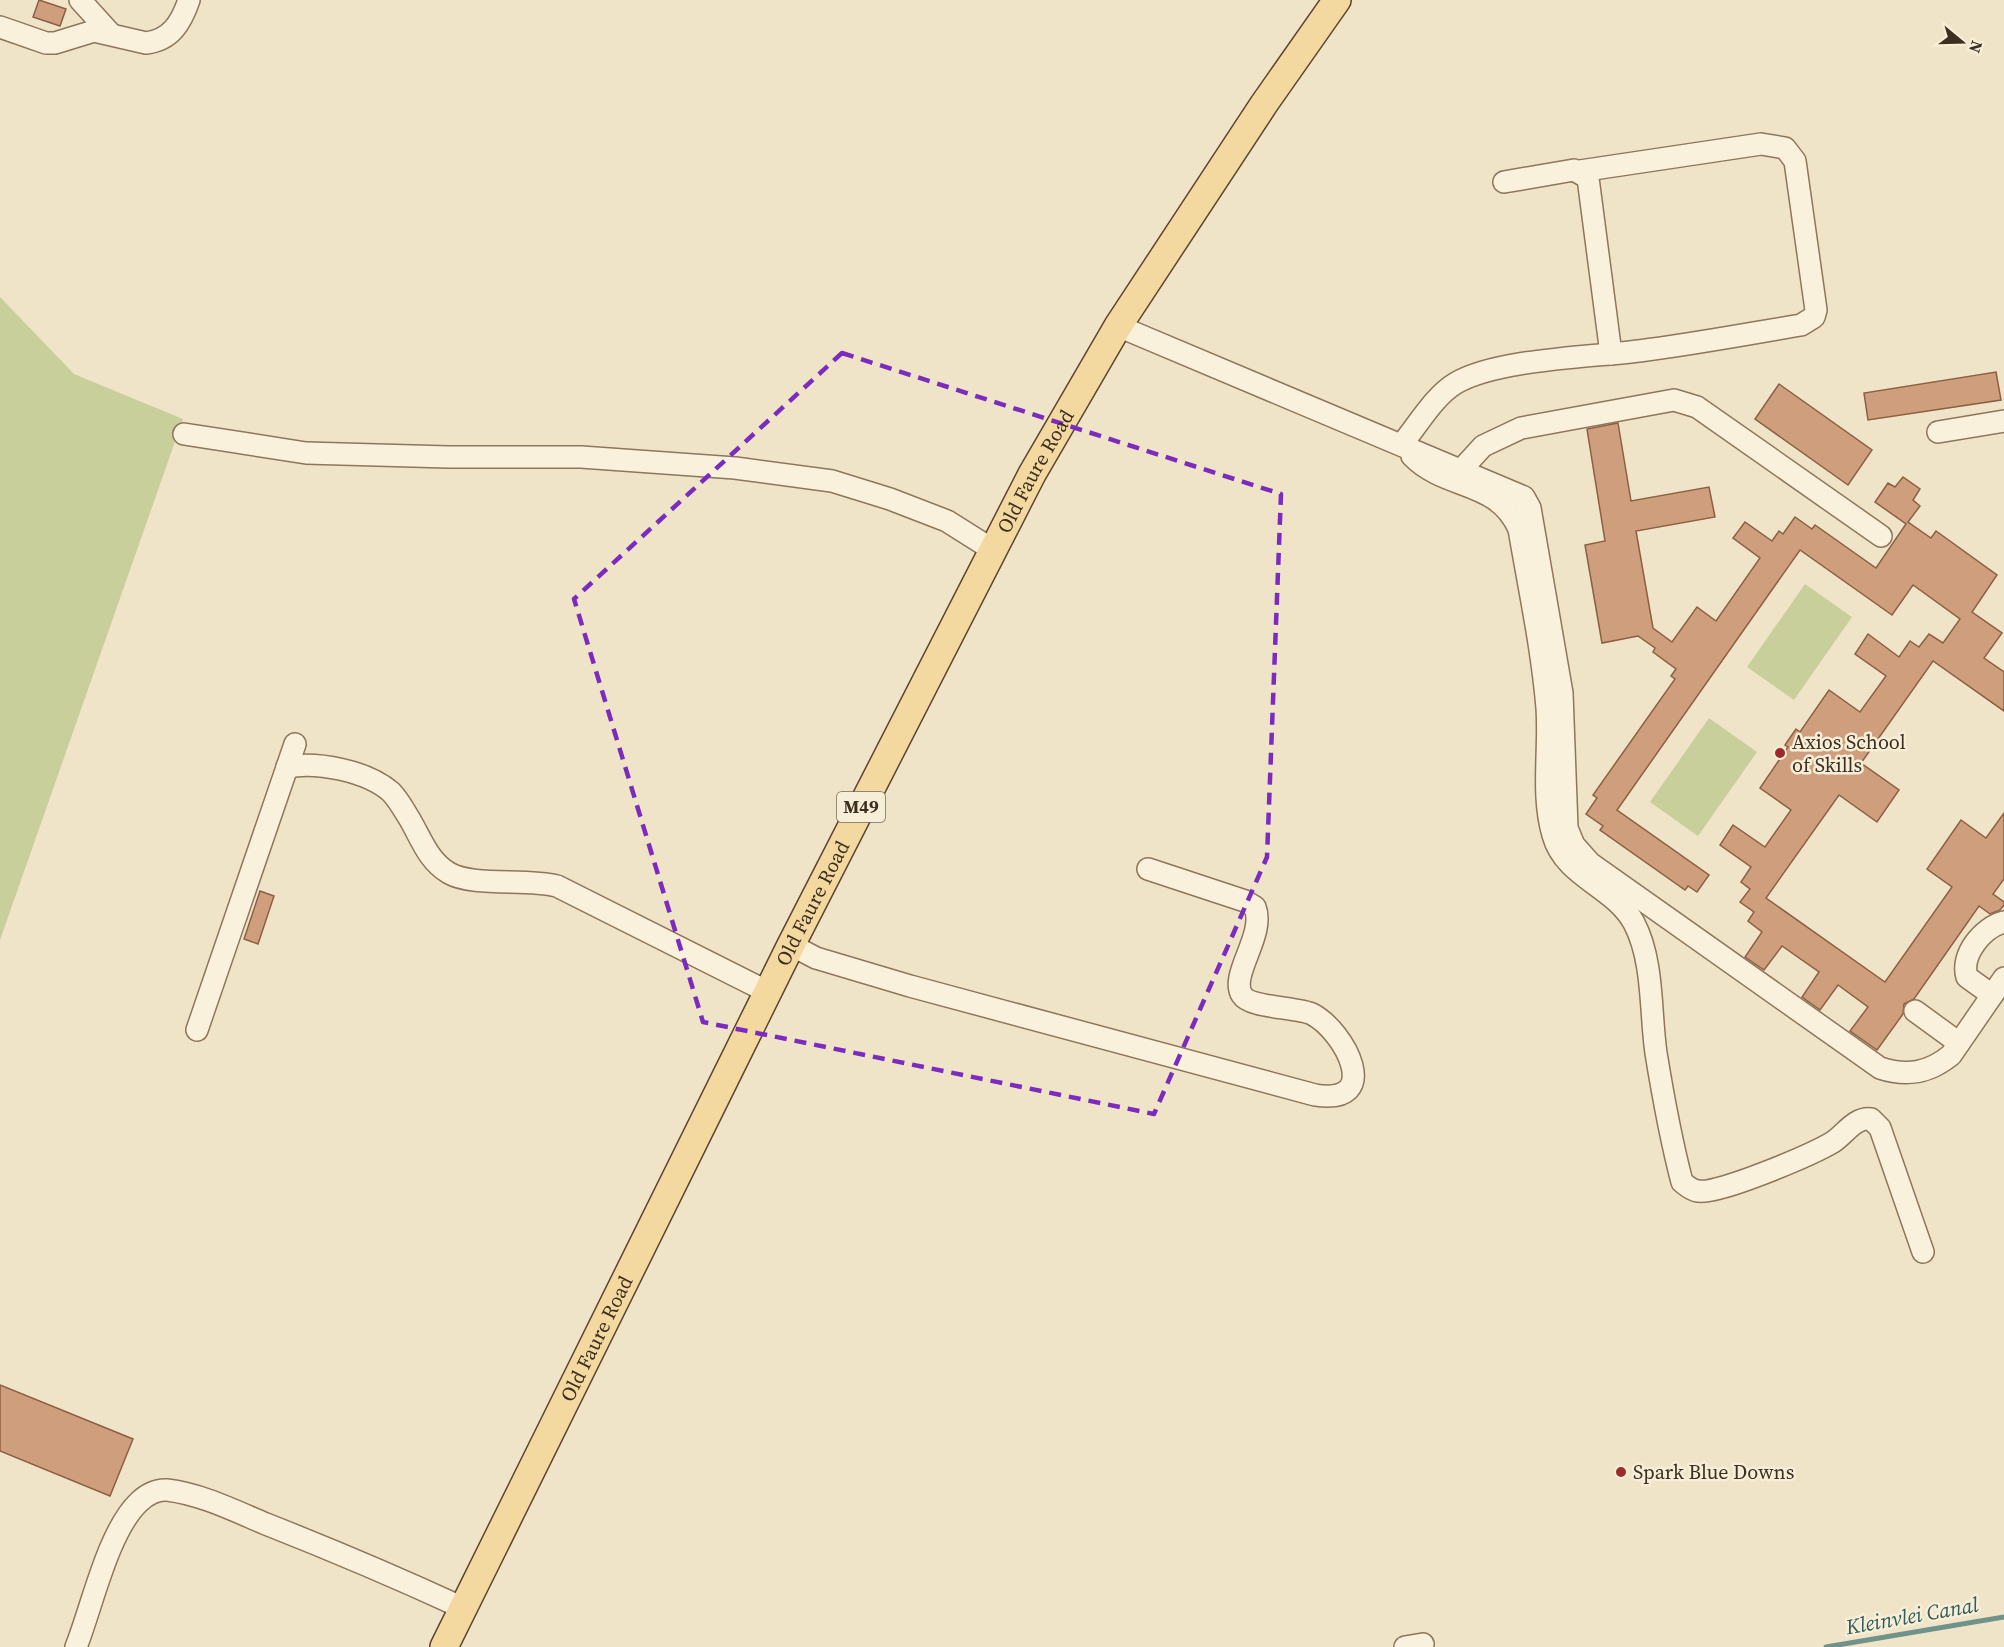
<svg xmlns="http://www.w3.org/2000/svg" width="2004" height="1647" font-family="'Source Serif 4',serif">
<style>
.green{fill:#c9cf9b}
.lines{fill:none;stroke-linecap:round;stroke-linejoin:round}
.stream{stroke:#6f938a;stroke-width:5}
.building{fill:#cf9f7d;stroke:#8d5f41;stroke-width:1.5}
.minor-casing{stroke:#8d765c;stroke-width:24}
.major-casing{stroke:#5b4430;stroke-width:30}
.minor{stroke:#faf1dc;stroke-width:21}
.major{stroke:#f3d9a0;stroke-width:27}
.marked{fill:none;stroke:#7b2cbf;stroke-width:4.5;stroke-dasharray:12 8;stroke-linejoin:round}
.poi-dot{fill:#9e2a2b;stroke:#f7eed8;stroke-width:2}
.labels{text-anchor:middle;stroke-width:5;stroke-linejoin:round;paint-order:stroke}
.shield{fill:#f7eed8;stroke:#756857;stroke-width:1.5}
.shield-label{font-size:18px;font-weight:bold;fill:#3d2e20}
.street-label{font-size:20px;fill:#3d2e20;stroke:#f7eed8}
.poi-label{font-size:20px;fill:#3d2e20;stroke:#f7eed8;text-anchor:start}
.water-label{font-size:21px;font-style:italic;fill:#2f5d5a;stroke:#f7eed8}
</style>
<rect width="100%" height="100%" fill="#f0e4c8"/>
<g class="green">
<path d="M0 297 74 374 183 419 0 940Z"/>
<path d="M1805 584 1852 617 1794 700 1747 667Z"/>
<path d="M1709 718 1757 752 1698 836 1650 802Z"/>
</g>
<g class="lines">
<path class="stream" d="M1826 1647 2004 1617"/>
</g>
<g class="building">
<path d="M39 0 66 9 60 26 33 17Z"/>
<path d="M1996 372 2001 400 1868 420 1864 393Z"/>
<path d="M1779 384 1872 450 1848 485 1755 419Z"/>
<path d="M1618 423 1631 501 1709 487 1715 517 1636 531 1653 628 1672 642 1697 607 1716 621 1760 558 1733 538 1745 522 1772 541 1779 531 1783 534 1795 517 1812 529 1815 525 1876 568 1906 524 1875 502 1888 483 1895 487 1903 477 1920 489 1913 500 1920 506 1908 522 1931 538 1936 531 1997 575 1972 612 2002 633 1984 658 2004 672V711L1933 661 1861 763 1899 790 1877 822 1839 795 1766 898 1885 982 1952 887 1927 869 1961 820 1986 838 2004 813V879L1993 894 2004 902V905L2000 910 1990 914 1979 906 1914 999 1904 1004 1903 1014 1877 1050 1850 1031 1868 1007 1838 985 1820 1010 1802 997 1819 972 1782 946 1764 970 1745 957 1762 932 1748 921 1754 912 1740 902 1750 889 1741 882 1751 867 1720 845 1733 825 1765 847 1791 810 1760 788 1788 747 1785 745 1787 742 1796 729 1800 732 1829 690 1860 712 1886 676 1855 654 1868 634 1899 657 1910 641 1919 647 1929 634 1943 643 1960 619 1913 585 1892 615 1800 550 1617 810 1709 875 1697 892 1688 886 1685 890 1600 830 1603 826 1586 814 1597 798 1593 795 1675 679 1671 676 1676 669 1653 652 1655 648 1638 636 1602 643 1585 545 1605 541 1587 429Z"/>
<path d="M260 891 274 896 258 944 244 939Z"/>
<path d="M0 1385 133 1439 110 1496 0 1451Z"/>
</g>
<g class="lines">
<g class="minor-casing">
<g id="minor">
<path d="M80 0 110 33"/>
<path d="M0 27 46 43H55L94 31 146 43C171 40 181 23 189 0"/>
<path d="M1504 182 1574 170 1588 178 1611 354"/>
<path d="M1118 326 1524 497 1530 508 1562 693 1567 828 1574 845 1590 863 1880 1068C1907 1077 1929 1073 1951 1055L2004 978"/>
<path d="M1938 432 2004 421"/>
<path d="M184 434 306 453 448 457H581L735 468 832 481 890 499 947 521 993 550"/>
<path d="M1402 444C1418 425 1434 396 1456 383 1497 359 1591 357 1639 351 1694 344 1747 334 1801 325L1814 317 1816 310 1795 161 1785 148 1761 144 1580 171"/>
<path d="M1412 456C1446 491 1497 479 1519 529 1529 588 1542 648 1547 708 1550 749 1541 795 1553 835 1565 878 1614 886 1634 923 1654 961 1650 1012 1656 1053 1663 1096 1671 1140 1682 1182 1687 1186 1691 1190 1698 1191 1718 1195 1813 1154 1833 1142 1845 1134 1855 1117 1871 1119L1880 1128 1923 1252"/>
<path d="M1462 469 1483 446 1521 428 1674 400 1697 407 1881 536"/>
<path d="M287 767C317 761 367 771 391 792 398 799 404 810 409 818 421 838 428 861 449 873 473 887 527 878 557 886L768 992"/>
<path d="M791 945 816 958 910 986 1315 1095C1384 1106 1345 1031 1312 1014 1296 1007 1250 1008 1242 995 1229 975 1266 935 1255 907L1245 901 1148 869"/>
<path d="M1992 995 1967 977C1960 955 1983 927 2004 922"/>
<path d="M1915 1011 1959 1043"/>
<path d="M197 1030 295 744"/>
<path d="M76 1647C92 1607 108 1531 139 1502 146 1495 157 1489 167 1490 201 1494 235 1511 266 1524 332 1550 398 1578 463 1608"/>
<path d="M1405 1647 1423 1644"/>
</g>
</g>
<g class="major-casing">
<g id="major">
<path id="s1" d="M444 1647 791 945 1032 474 1118 326 1264 104 1337 0"/>
</g>
</g>
<use href="#minor" class="minor"/>
<use href="#major" class="major"/>
</g>
<path class="marked" d="M842 353 1281 494 1267 857 1154 1114 703 1022 574 599Z"/>
<g class="poi-dot">
<circle cx="1780" cy="753" r="6"/>
<circle cx="1621" cy="1472" r="6"/>
</g>
<g class="labels">
<rect class="shield" x="837" y="792" width="48" height="30" rx="4.5"/>
<g class="shield-label">
<text x="861" y="813">M49</text>
</g>
<g class="street-label">
<text dy="7" stroke="none"><textPath href="#s1" startOffset="1316">Old Faure Road</textPath></text>
<text dy="7" stroke="none"><textPath href="#s1" startOffset="830">Old Faure Road</textPath></text>
<text dy="7" stroke="none"><textPath href="#s1" startOffset="344">Old Faure Road</textPath></text>
</g>
<g class="poi-label">
<text x="1792" y="749">Axios School<tspan x="1792" dy="23">of Skills</tspan></text>
<text x="1633" y="1479">Spark Blue Downs</text>
</g>
<g class="water-label">
<text transform="translate(1912 1616) rotate(-10)" y="7">Kleinvlei Canal</text>
</g>
</g>
<g transform="translate(1962 42) rotate(109)" stroke="#f7eed8" stroke-width="4.5" paint-order="stroke">
<path d="M0-4.5L10 22L0 15L-10 22Z" fill="#3d2e20"/>
<text y="-9" font-size="16" font-weight="bold" text-anchor="middle" fill="#3d2e20">N</text>
</g>
</svg>
